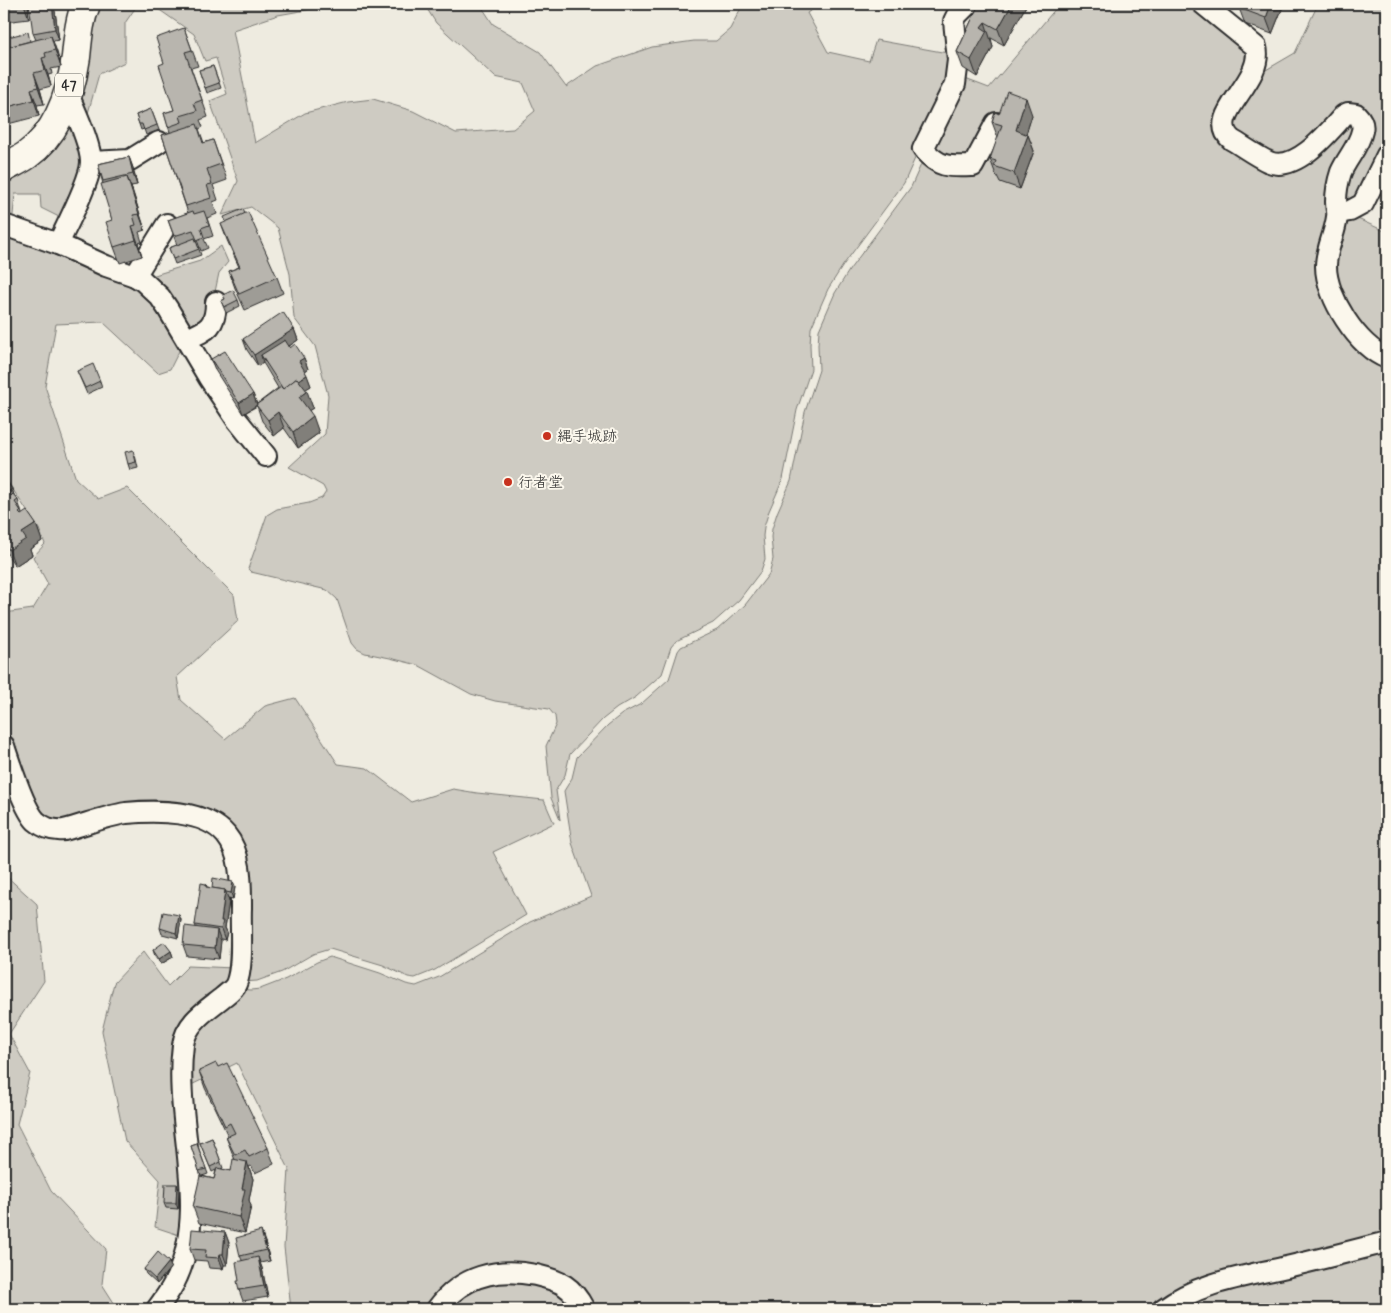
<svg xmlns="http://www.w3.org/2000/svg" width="1391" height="1313" font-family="Mynerve,'Klee One',sans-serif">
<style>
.green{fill:#cecbc2;stroke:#7c7b76}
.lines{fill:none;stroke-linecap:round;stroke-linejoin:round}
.minor-casing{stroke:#2b2b2b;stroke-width:24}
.primary-casing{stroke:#2b2b2b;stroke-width:31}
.minor{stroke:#fbf7ec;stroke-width:20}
.primary{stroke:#fbf7ec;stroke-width:28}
.wall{fill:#9e9c96;stroke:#2b2b2b}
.shaded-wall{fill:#817f7a;stroke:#2b2b2b}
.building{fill:#b8b5ae;stroke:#2b2b2b}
.poi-dot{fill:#c8321e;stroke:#fbf7ec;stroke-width:2}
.labels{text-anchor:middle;stroke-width:4;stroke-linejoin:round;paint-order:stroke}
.shield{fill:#fbf7ec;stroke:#696865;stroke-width:1}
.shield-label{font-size:14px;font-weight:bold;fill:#2b2b2b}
.poi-label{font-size:15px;fill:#2b2b2b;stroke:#fbf7ec;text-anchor:start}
</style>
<rect width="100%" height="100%" fill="#eeebe0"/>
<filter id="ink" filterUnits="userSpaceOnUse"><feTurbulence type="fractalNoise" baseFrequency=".02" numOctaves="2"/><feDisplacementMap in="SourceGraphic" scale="10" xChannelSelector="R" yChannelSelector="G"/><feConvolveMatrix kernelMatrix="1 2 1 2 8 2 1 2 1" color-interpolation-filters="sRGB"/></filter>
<g filter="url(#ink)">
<g class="green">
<path d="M94 4H138L125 23V62L99 74 85 124 75 99Z"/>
<path d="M151 4H323V7L278 15 233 30 255 143 305 113 348 102 373 99 413 111 456 133 513 129 535 111 523 83 495 77 436 23 424 4H480L493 24 540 52 566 87 597 66 652 47 694 41H716L730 29 743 4H820L807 13 828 52 869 61 876 40 953 54 954 60 920 147 904 183 844 264 828 289 811 328 810 345 811 369 797 410 783 479 769 511 764 527 763 536 765 559 761 571 739 600 713 623 676 641 671 647 662 674 636 697 617 708 603 719 570 754 565 775 556 790 560 820 551 798 546 746 556 724 555 716 549 709 495 701 471 694 418 665 390 658 365 653 357 649 352 643 337 599 327 590 251 572 248 569 267 515 277 509 309 503 322 498 326 492 323 486 289 467 325 434 328 395 315 346 294 318 290 274 278 228 251 207 222 215 238 181 210 101 227 94 216 58 205 61 194 34Z"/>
<path d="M1061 4H1194L1253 55 1221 113 1268 167 1347 119 1355 120 1324 285 1387 364V701L1381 742 1387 751V1235L1168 1298 1152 1309H590L519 1266 431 1309H291L284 1247 289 1169 237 1063 187 1087 193 1031 239 989 251 990 260 989 286 979 317 962 330 957 380 973 406 984 416 986 439 977 530 922 591 896 572 843 564 791 572 778 577 757 608 725 622 714 641 704 669 679 678 651 681 647 717 630 745 605 769 574 773 559 771 537 772 529 777 513 791 481 805 412 819 370 818 345 819 330 835 293 850 269 911 187 960 77 989 88 1057 7Z"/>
<path d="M1318 4H1387V141L1358 199 1348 205 1342 201 1363 112 1315 136 1283 156H1272L1236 134 1232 117 1259 74 1295 53Z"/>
<path d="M69 116 85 151 65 220 41 208 40 194H15L12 225 4 221V178Z"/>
<path d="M1351 216 1387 232V352L1381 350 1340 298 1332 264 1344 225Z"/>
<path d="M13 234 134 279 184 341 170 369 158 373 103 322 56 324 45 386 76 479 98 499 127 488 234 595 238 621 177 677 181 700 225 739 265 706 295 698 338 764 367 768 411 802 453 789 477 793 544 800 554 823 493 852 526 915 435 970 415 978 408 977 383 965 330 949 313 954 282 972 257 981 242 982 246 884 211 817 58 825 32 807 4 732V613L33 609 48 584 33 557 45 544 39 529 4 476V244Z"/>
<path d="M221 246 228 262 219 273 212 306 205 322 188 333 145 278 200 261Z"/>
<path d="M4 874 37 904 44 981 9 1034 30 1073 17 1124 51 1191 106 1249 102 1284 118 1309H4Z"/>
<path d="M143 952 168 986 188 966 234 968 231 982 195 1013 180 1135 182 1236 155 1227 160 1180 125 1141 102 1031 114 983Z"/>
<path d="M1387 1248V1309H1174L1191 1299Z"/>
<path d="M495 1278 552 1284 578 1309H444Z"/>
</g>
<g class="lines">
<g class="minor-casing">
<g id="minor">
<path d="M968 4 957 15 954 21 958 60 955 84 923 149C939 168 949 167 973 166L996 123"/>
<path d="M1203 4 1256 47C1265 82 1203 116 1232 140 1244 147 1256 156 1269 162 1296 173 1329 132 1344 115L1348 113 1356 114C1360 118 1364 124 1362 131 1359 146 1347 158 1341 172 1338 181 1336 193 1336 202 1336 208 1338 212 1337 217 1335 234 1326 249 1326 266 1326 297 1358 347 1387 358"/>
<path d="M91 162 130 160 159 142"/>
<path d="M1338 213 1350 211 1363 204 1387 155"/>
<path d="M4 225 58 244 106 266 135 276 143 281 160 297 168 309 209 378 237 420 266 456"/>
<path d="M58 244C66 227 91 179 91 162 91 145 74 108 67 92"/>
<path d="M135 276 167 224"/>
<path d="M187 339C208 330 216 326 216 302"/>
<path d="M4 746C10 764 24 809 36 821 44 828 54 831 64 830 84 825 106 816 126 813 157 810 205 810 226 835 242 854 241 885 241 908 240 928 244 966 236 984 234 989 228 993 223 997 207 1010 186 1022 183 1045 173 1122 210 1203 177 1277 172 1289 164 1299 157 1309"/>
<path d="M437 1309C461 1276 497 1267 536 1275 561 1281 572 1286 584 1309"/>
<path d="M1163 1309C1198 1283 1241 1277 1282 1268 1318 1260 1352 1251 1387 1242"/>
</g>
</g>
<g class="primary-casing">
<path id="primary" d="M4 168C11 164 20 160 27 155 58 133 71 92 76 57 78 38 79 21 86 4"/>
</g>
<use href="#minor" class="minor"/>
<use href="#primary" class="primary"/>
</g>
<g class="wall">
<path d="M4 4H28L29 19 4 22Z"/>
<path d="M979 4H1027L1004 45 991 38 993 47 977 77 963 68 957 52Z"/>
<path d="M1284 4 1272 34 1245 24 1239 8Z"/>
<path d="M55 11 59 40 53 41 61 67 51 69 52 74 48 75 51 86 40 89 44 104 37 105 39 116 4 125V87L8 86 31 41 36 40 33 33Z"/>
<path d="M184 28 198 66 191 68 208 117 200 120 203 127 199 129 204 143 213 140 227 180 213 185 218 200 213 202 217 214 207 218 213 236 204 239 208 248 201 251 197 240 196 241 201 255 175 264 169 248 177 245 168 220 188 213 162 135 170 132 164 113 174 110 164 63Z"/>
<path d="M213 66 221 88 207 93 199 70Z"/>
<path d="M151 109 159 130 146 135 144 129 141 130 136 115Z"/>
<path d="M999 114 1032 115 1026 134 1028 135 1034 151 1020 189 1000 182 997 176 996 175 990 159 998 138 992 122Z"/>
<path d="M129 157 133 168 137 185 131 186 145 230 139 232 142 242 138 243 142 256 120 263 114 247 112 220 98 164Z"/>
<path d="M221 224 277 277 283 293 245 310 235 288 229 271 239 267 227 240Z"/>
<path d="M223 295 238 300 240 306 226 313 221 301 225 299Z"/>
<path d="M294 329 298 340 289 346 304 358 308 369 305 371 311 386 305 389 313 408 309 410 319 433 298 448 284 428 274 436 262 421 257 406 243 414 215 370 211 359 253 394 257 404 278 388 265 366 263 363 258 366 247 350 243 339Z"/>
<path d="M77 371 100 381 102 387 87 394Z"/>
<path d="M135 455 138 468 130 470 128 464Z"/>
<path d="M4 478 12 489 14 495 18 500 22 514 36 524 42 541 30 549 32 555 15 566 4 549Z"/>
<path d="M206 884 207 887 212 888 235 887 233 899 228 898 229 901 225 928 227 932 225 940 221 939 219 959 187 956 183 945 196 927 195 925Z"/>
<path d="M179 915 181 920 178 938 162 934 160 928Z"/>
<path d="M153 950 171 951 173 957 161 964 155 956Z"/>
<path d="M218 1067 268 1148 274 1164 255 1173 251 1166 249 1167 253 1179 249 1200 251 1206 245 1233 199 1223 193 1207 201 1176 191 1146 197 1144 208 1174 202 1176 214 1179 216 1170 212 1172 200 1143 212 1138 223 1168 221 1169 231 1171 235 1160 226 1137 228 1136 205 1088 199 1071Z"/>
<path d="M179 1190 178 1209 166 1208 164 1203Z"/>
<path d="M225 1232 229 1243 227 1265H224L223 1269 209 1268 207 1261 194 1260 190 1249Z"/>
<path d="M265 1242 270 1261 260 1263 262 1268 268 1297 243 1301 239 1290 242 1260 240 1256Z"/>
<path d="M169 1262 171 1267 157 1284 146 1274 144 1269Z"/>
</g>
<g class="shaded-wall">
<path d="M24 4H28L29 19Z"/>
<path d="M52 4 55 11 59 40 55 29Z"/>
<path d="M1012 4H1027L1004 45 998 29Z"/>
<path d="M1271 4H1284L1272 34 1266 18Z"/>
<path d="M985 22 993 47 977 77 971 60 981 27Z"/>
<path d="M51 36 57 52 61 67 55 50Z"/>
<path d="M42 58 48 75 51 86 45 70Z"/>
<path d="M34 73 40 89 44 104 38 87Z"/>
<path d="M31 89 37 105 39 116 34 100Z"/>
<path d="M1026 98 1032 115 1022 147 1016 130Z"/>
<path d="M1028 135 1034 151 1020 189 1014 173Z"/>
<path d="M129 157 133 168 137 185 133 174Z"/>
<path d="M127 177 133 193 145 230 139 214Z"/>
<path d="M132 226 138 243 142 256 136 240Z"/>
<path d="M294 329 298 340 265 362 261 355 263 363 258 366 254 355Z"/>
<path d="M304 358 308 369 303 372 299 361Z"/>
<path d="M307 375 311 386 287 401 283 390Z"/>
<path d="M307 391 313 408 305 413 299 397Z"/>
<path d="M253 394 257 405 243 414 239 403Z"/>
<path d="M278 412 284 428 274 436 268 420Z"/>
<path d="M313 416 319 433 298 448 293 432Z"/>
<path d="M12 489 16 501 15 502 8 492Z"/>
<path d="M36 524 42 541 30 549 32 555 15 566 9 550 22 533Z"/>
<path d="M233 882 235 887 233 899 231 893Z"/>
<path d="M225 890 229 901 225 928 227 932 225 940 221 929V921Z"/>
<path d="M179 915 181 920 178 938 176 933Z"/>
<path d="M217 930 221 941 219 959 215 948Z"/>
<path d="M171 951 173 957 161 964 159 959Z"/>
<path d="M247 1162 253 1179 249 1200 251 1206 245 1233 239 1217 242 1189Z"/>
<path d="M177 1184 179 1190 178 1209 176 1203Z"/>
<path d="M261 1231 265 1242 270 1261 266 1250Z"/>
<path d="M225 1232 229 1243 227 1265 223 1254Z"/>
<path d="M220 1254 224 1265 223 1269 219 1258Z"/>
<path d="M258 1257 262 1268 268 1297 264 1286Z"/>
<path d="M169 1262 171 1267 157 1284 155 1279Z"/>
</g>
<g class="building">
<path d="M29 4H52L55 29 33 33Z"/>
<path d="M979 4H1012L998 29 985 22 981 27 987 31 971 60 957 52Z"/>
<path d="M1241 4H1271L1266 18 1239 8Z"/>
<path d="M184 28 192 50 185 52 202 100 194 103 197 111 180 116 182 122 168 127 164 113 174 110 159 65 164 63 156 38Z"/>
<path d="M28 32 30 41 4 48V38Z"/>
<path d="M51 36 55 50 45 53 46 57 42 58 45 70 34 73 38 87 31 89 34 100 4 108V87L8 86 4 71V48Z"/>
<path d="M213 66 219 83 205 88 199 70Z"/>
<path d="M1007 91 1026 98 1016 130 1028 135 1014 173 994 166 996 161 990 159 1002 125 992 122 995 112 999 114Z"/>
<path d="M151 109 157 125 144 130 142 124H139L136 115Z"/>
<path d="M197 124 203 143 213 140 221 164 207 169 212 184 207 185 211 198 186 206 162 135Z"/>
<path d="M129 157 133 174 103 181 98 164Z"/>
<path d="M127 177 139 214 133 215 136 225 132 226 136 240 114 247 106 222 112 220 101 184Z"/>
<path d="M243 209 245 214 226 222 224 217Z"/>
<path d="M193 211 194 214 204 211 209 225 201 228 204 237 197 240 193 230 174 236 168 220Z"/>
<path d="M248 212 277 277 239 294 229 271 240 267 221 224Z"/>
<path d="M195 238 199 249 173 259 169 248Z"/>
<path d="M233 290 238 300 224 307 221 301 225 299 223 295Z"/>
<path d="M283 312 294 329 254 355 243 339Z"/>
<path d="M285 340 290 348 295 344 304 358 299 361 307 375 298 380 297 378 283 389 261 355Z"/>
<path d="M225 351 253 394 239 403 211 359Z"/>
<path d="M93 364 100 381 85 388 77 371Z"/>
<path d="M297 378 307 391 299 397 313 416 293 432 278 412 268 420 256 405 281 387 283 389Z"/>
<path d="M133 450 136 462 128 464 125 452Z"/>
<path d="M4 478 12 489 8 492 11 496 13 494 18 500 15 502 21 511 19 513 21 515 27 511 36 524 22 533 26 539 9 550 4 541Z"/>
<path d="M213 878 233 882 231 893 226 892 225 890 212 888Z"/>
<path d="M201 883 206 884V887L225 890 221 921H223L221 929 195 925Z"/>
<path d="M163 912 179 915 176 933 160 928Z"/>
<path d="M185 926 217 930 215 948 183 945Z"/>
<path d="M164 942 171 951 159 959 153 950Z"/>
<path d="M216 1063 218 1067 227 1063 268 1148 249 1157 245 1150 235 1155 226 1137 235 1133 230 1123 225 1126 199 1071Z"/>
<path d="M212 1138 221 1162 210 1167 200 1143Z"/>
<path d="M197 1144 206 1169 199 1171 191 1146Z"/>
<path d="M233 1159 247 1162 242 1189H245L239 1217 193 1207 200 1176 214 1179 217 1168 231 1171Z"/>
<path d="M165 1184H177L176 1203H164Z"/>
<path d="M192 1229 225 1232 223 1254H220L219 1258 205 1257 206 1250 190 1249Z"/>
<path d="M261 1231 266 1250 240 1256 236 1238Z"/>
<path d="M158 1252 169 1262 155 1279 144 1269Z"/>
<path d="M258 1257 264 1286 239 1290 237 1281H239L236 1262Z"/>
</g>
</g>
<g class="poi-dot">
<circle cx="547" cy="436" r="5"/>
<circle cx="508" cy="482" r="5"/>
</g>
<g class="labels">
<rect class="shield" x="55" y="73.5" width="28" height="23" rx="4"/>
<g class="shield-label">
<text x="69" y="90">47</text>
</g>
<g class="poi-label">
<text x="557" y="441">縄手城跡</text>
<text x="518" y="487">行者堂</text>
</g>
</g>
<rect width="1391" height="1313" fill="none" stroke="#fbf7ec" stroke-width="20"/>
<rect x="10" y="10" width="1371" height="1293" fill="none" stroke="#2b2b2b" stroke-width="2" filter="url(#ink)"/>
</svg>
